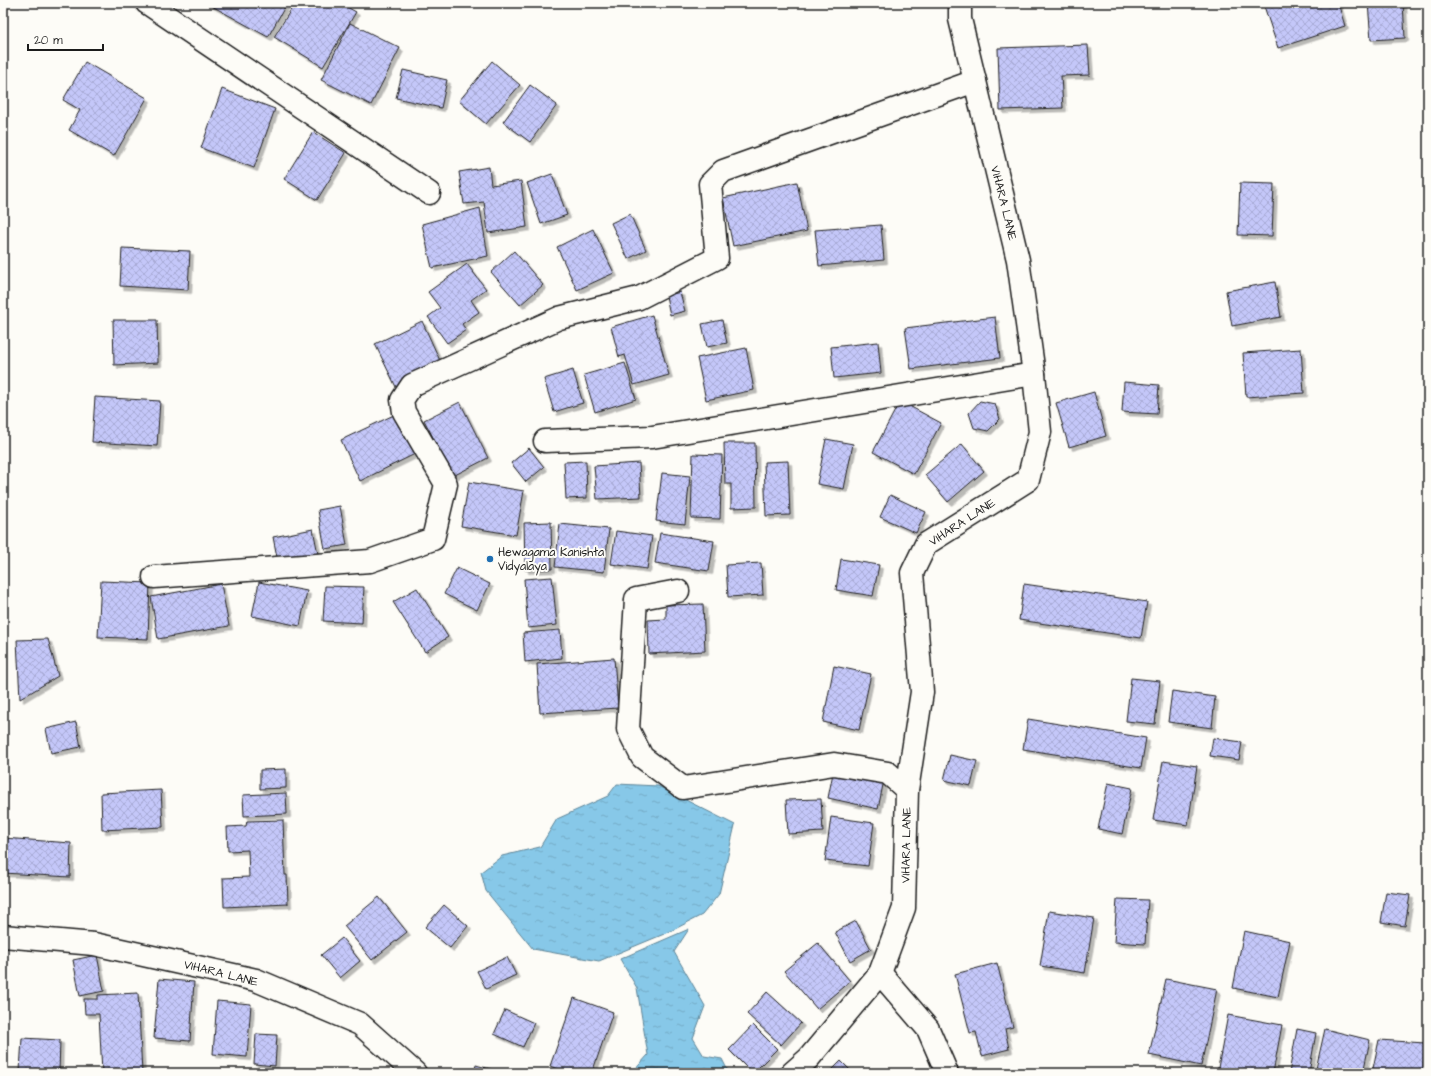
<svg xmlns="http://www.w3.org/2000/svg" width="1431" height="1076" font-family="'Architects Daughter',sans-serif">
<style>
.water{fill:url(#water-ripples);stroke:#5c8396}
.building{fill:url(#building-cross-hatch);stroke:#1c1c1c;filter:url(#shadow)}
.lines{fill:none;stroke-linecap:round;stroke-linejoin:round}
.street-casing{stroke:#1c1c1c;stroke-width:25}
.street{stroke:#fdfcf7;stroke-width:22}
.poi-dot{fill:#1f6fb2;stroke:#fdfcf7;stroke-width:1.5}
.labels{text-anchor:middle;stroke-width:4;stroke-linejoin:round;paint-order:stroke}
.street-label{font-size:12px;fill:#1c1c1c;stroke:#fdfcf7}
.poi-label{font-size:12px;fill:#1c1c1c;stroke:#fdfcf7;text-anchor:start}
</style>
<defs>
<pattern id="water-ripples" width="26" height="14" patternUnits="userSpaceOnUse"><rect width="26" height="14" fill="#87c8e8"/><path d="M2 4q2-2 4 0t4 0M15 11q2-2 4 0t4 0" fill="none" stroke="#74abc6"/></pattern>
<pattern id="building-cross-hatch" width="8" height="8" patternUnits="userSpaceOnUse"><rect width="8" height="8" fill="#c4c7f9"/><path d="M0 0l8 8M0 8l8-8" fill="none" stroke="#a8aad5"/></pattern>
<filter id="shadow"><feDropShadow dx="3.5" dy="3.5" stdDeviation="0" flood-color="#0004"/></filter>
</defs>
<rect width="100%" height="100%" fill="#fdfcf7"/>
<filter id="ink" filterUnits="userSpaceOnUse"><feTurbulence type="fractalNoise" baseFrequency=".025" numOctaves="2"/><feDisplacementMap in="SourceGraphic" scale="8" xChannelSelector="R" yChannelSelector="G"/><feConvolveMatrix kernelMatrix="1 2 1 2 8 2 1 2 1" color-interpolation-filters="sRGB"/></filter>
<g filter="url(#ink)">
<g class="water">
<path d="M617 784 658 786 735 825 719 894 702 915 669 932 599 961 533 949 486 891 481 872 502 856 540 847 557 819 608 796Z"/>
<path d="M689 929 674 952 705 1006 693 1038 704 1056 722 1059 729 1073H632L648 1055 637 988 620 959Z"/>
</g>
<g class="building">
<path d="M211 3H287L268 37 210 5Z"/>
<path d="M295 3H340L356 12 323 67 274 37Z"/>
<path d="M1263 3H1338L1345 26 1278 48Z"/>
<path d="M1368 3H1403L1405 38 1371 40Z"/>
<path d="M350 23 400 48 371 105 321 80Z"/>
<path d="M1088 45 1090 75 1061 76 1063 108 1000 110 998 48Z"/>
<path d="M492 61 520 85 486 124 459 101Z"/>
<path d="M85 62 147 98 114 156 69 130 80 110 63 100Z"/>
<path d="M403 70 447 80 441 108 396 98Z"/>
<path d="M530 85 557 105 530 142 503 122Z"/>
<path d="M222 89 275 109 254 168 201 148Z"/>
<path d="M313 132 346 153 317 200 284 179Z"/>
<path d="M489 167 491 185 521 181 527 227 488 233 484 202 464 204 459 172Z"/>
<path d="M552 174 567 215 541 224 527 183Z"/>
<path d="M797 182 807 231 733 246 723 198Z"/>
<path d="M1240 183 1274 184 1272 236 1238 235Z"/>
<path d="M480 208 488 256 432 268 422 224Z"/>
<path d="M630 214 646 250 628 259 611 223Z"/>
<path d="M881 225 884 260 819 266 815 230Z"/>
<path d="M593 229 614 273 577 290 557 247Z"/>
<path d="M122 248 190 251 188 290 120 286Z"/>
<path d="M514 251 543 285 520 305 491 272Z"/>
<path d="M467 264 486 289 471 300 479 312 462 324 466 330 447 343 428 317 440 308 428 292Z"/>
<path d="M1275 282 1281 317 1232 326 1226 291Z"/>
<path d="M680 292 685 311 670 315 666 296Z"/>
<path d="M652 315 669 375 634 385 625 355 619 357 611 327Z"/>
<path d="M995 317 1000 358 911 369 905 328Z"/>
<path d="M113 320H157L158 363 114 365Z"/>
<path d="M722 320 727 343 707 347 702 324Z"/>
<path d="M422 321 442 365 396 387 375 344Z"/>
<path d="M878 342 881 373 834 378 831 347Z"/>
<path d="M746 348 754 390 706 400 697 358Z"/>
<path d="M1301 349 1304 393 1246 397 1243 353Z"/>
<path d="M625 363 636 399 595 412 584 375Z"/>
<path d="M573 370 583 403 554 412 544 379Z"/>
<path d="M1124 382 1159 385 1157 414 1122 412Z"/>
<path d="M1094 392 1106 436 1069 447 1056 403Z"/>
<path d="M95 397 160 401 157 446 92 442Z"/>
<path d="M900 401 941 423 914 474 873 452Z"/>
<path d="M980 401 995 404 1000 419 988 431 974 428 969 413Z"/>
<path d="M460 402 488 458 453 476 424 420Z"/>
<path d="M398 413 417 453 360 481 341 440Z"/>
<path d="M826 439 853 444 844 489 817 484Z"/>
<path d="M724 443H755L756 507 731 508V484H725Z"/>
<path d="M962 444 984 471 948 502 925 475Z"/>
<path d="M529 448 544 467 526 482 511 463Z"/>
<path d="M693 454 722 455 720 519 691 518Z"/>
<path d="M586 461 587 498 566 499 564 462Z"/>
<path d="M788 461 790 515 766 516 764 462Z"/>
<path d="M639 463 641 497 597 499 594 466Z"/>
<path d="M662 473 690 476 685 524 656 521Z"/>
<path d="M469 482 524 491 516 535 461 526Z"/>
<path d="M890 495 926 512 916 533 880 517Z"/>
<path d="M340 506 347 545 325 549 318 510Z"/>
<path d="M551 522 552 569 525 570 524 523Z"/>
<path d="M560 524 609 529 604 572 555 567Z"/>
<path d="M313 529 319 559 279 567 273 537Z"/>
<path d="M616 531 652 536 647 569 611 564Z"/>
<path d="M660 533 714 541 709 571 655 563Z"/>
<path d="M841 559 879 565 873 596 836 590Z"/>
<path d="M761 563 763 595 728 597 726 565Z"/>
<path d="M457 568 490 584 477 610 444 594Z"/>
<path d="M552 577 557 625 528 628 524 579Z"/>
<path d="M101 581 150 583 148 639 98 637Z"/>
<path d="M259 582 307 591 300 626 252 616Z"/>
<path d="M221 584 229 626 158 639 151 597Z"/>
<path d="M1024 584 1147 602 1141 638 1019 620Z"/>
<path d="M325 586 364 587 362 623 323 621Z"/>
<path d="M417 588 448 637 425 652 393 602Z"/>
<path d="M703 604 705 651 649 654 648 620 666 619V605Z"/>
<path d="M560 630 562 658 525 662 523 633Z"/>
<path d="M48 639 58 676 20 699 17 640Z"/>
<path d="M614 658 618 708 540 713 537 664Z"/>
<path d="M834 666 871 674 859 730 823 722Z"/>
<path d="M1131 678 1160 681 1155 724 1126 721Z"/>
<path d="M1172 691 1215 697 1212 728 1168 722Z"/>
<path d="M1028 719 1146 738 1141 768 1023 749Z"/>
<path d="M76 722 81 747 51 753 46 729Z"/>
<path d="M1213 738 1242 742 1239 760 1210 756Z"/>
<path d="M950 755 977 761 971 786 944 780Z"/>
<path d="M1163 761 1197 766 1188 825 1153 820Z"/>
<path d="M834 768 884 780 878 809 828 798Z"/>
<path d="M286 769V788L260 789V770Z"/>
<path d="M1108 783 1132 788 1122 834 1098 829Z"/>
<path d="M161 790 163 827 102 830 101 793Z"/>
<path d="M286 793 287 814 244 816 243 795Z"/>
<path d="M821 799 823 832 788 834 786 800Z"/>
<path d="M831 817 874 823 868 866 825 861Z"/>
<path d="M283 820 285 875H287L288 904 224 907 223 878 249 877 248 850 228 851 227 827 246 826 247 821Z"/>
<path d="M3 838 71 843 70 877 3 873Z"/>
<path d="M1386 892 1410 895 1405 926 1381 922Z"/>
<path d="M379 897 407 932 372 960 344 926Z"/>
<path d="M1117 899 1148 900 1145 944 1114 942Z"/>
<path d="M444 905 468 926 450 948 425 927Z"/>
<path d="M1049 911 1094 918 1085 973 1040 966Z"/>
<path d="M856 921 871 949 850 961 835 932Z"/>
<path d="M1244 931 1290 941 1278 997 1233 988Z"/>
<path d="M342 938 360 961 340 978 321 955Z"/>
<path d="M818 943 850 981 817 1009 784 971Z"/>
<path d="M97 955 104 991 80 996 73 960Z"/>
<path d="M507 957 516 975 486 989 477 971Z"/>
<path d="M997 963 1013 1027 1005 1029 1009 1049 982 1056 976 1032 970 1033 955 974Z"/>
<path d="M159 979 194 982 190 1041 154 1038Z"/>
<path d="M1166 979 1217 989 1201 1066 1149 1055Z"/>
<path d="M767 992 801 1023 781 1045 747 1014Z"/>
<path d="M138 993 142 1073H102L99 1014H85L84 999H98V995Z"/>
<path d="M574 998 613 1012 592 1073H568L550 1066Z"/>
<path d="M217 1001 251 1004 247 1057 213 1054Z"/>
<path d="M505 1010 534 1023 523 1047 494 1034Z"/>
<path d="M1228 1015 1282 1025 1273 1073H1217Z"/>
<path d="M753 1025 777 1049 753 1073H752L729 1050Z"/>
<path d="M1297 1029 1316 1033 1309 1073H1289Z"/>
<path d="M1325 1029 1370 1040 1363 1073H1315Z"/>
<path d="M256 1034 277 1035 275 1066 254 1064Z"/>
<path d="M22 1038 60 1040 59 1073 20 1071Z"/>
<path d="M1379 1040 1425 1043 1423 1073H1372Z"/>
<path d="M841 1061 853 1073H829Z"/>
<path d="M476 1065 504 1073H474Z"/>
<path d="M357 1068 360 1073H346Z"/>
</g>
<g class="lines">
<g class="street-casing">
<g id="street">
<path d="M147 3 429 193"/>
<path d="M545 441 652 437 1034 374"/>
<path d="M154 577 370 561 433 539 446 484 404 412 402 400 412 385 559 318 639 298 717 258 710 184 723 171 975 81"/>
<path d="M678 591 636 599 628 729 642 757 683 788 834 764 888 773 907 790"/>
<path d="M3 936 94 944 256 980 360 1024 415 1073"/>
<path d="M880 973 928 1029 947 1073"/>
<path d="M792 1073 809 1058 880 973 904 908 907 790 922 692 912 573 926 544 1028 480 1040 432 1034 374 1018 260 960 19V3"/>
</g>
</g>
<use href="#street" class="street"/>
</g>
</g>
<circle class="poi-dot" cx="490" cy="559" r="4"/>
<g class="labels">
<g class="street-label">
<text transform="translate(1004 203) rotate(76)" y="4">VIHARA LANE</text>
<text transform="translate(962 522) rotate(-33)" y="4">VIHARA LANE</text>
<text transform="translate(906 845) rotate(-89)" y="4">VIHARA LANE</text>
<text transform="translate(221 973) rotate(14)" y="4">VIHARA LANE</text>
</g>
<g class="poi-label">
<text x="498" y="556">Hewagama Kanishta<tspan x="498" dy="14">Vidyalaya</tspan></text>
</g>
</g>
<rect width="1431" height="1076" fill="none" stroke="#fdfcf7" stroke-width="16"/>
<rect x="8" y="8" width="1415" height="1060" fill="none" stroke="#1c1c1c" stroke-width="1.5" filter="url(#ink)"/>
<path d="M28 44v6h75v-6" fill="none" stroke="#1c1c1c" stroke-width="2"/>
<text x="34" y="44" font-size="12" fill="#1c1c1c" stroke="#fdfcf7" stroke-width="3" paint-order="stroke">20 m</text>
</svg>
